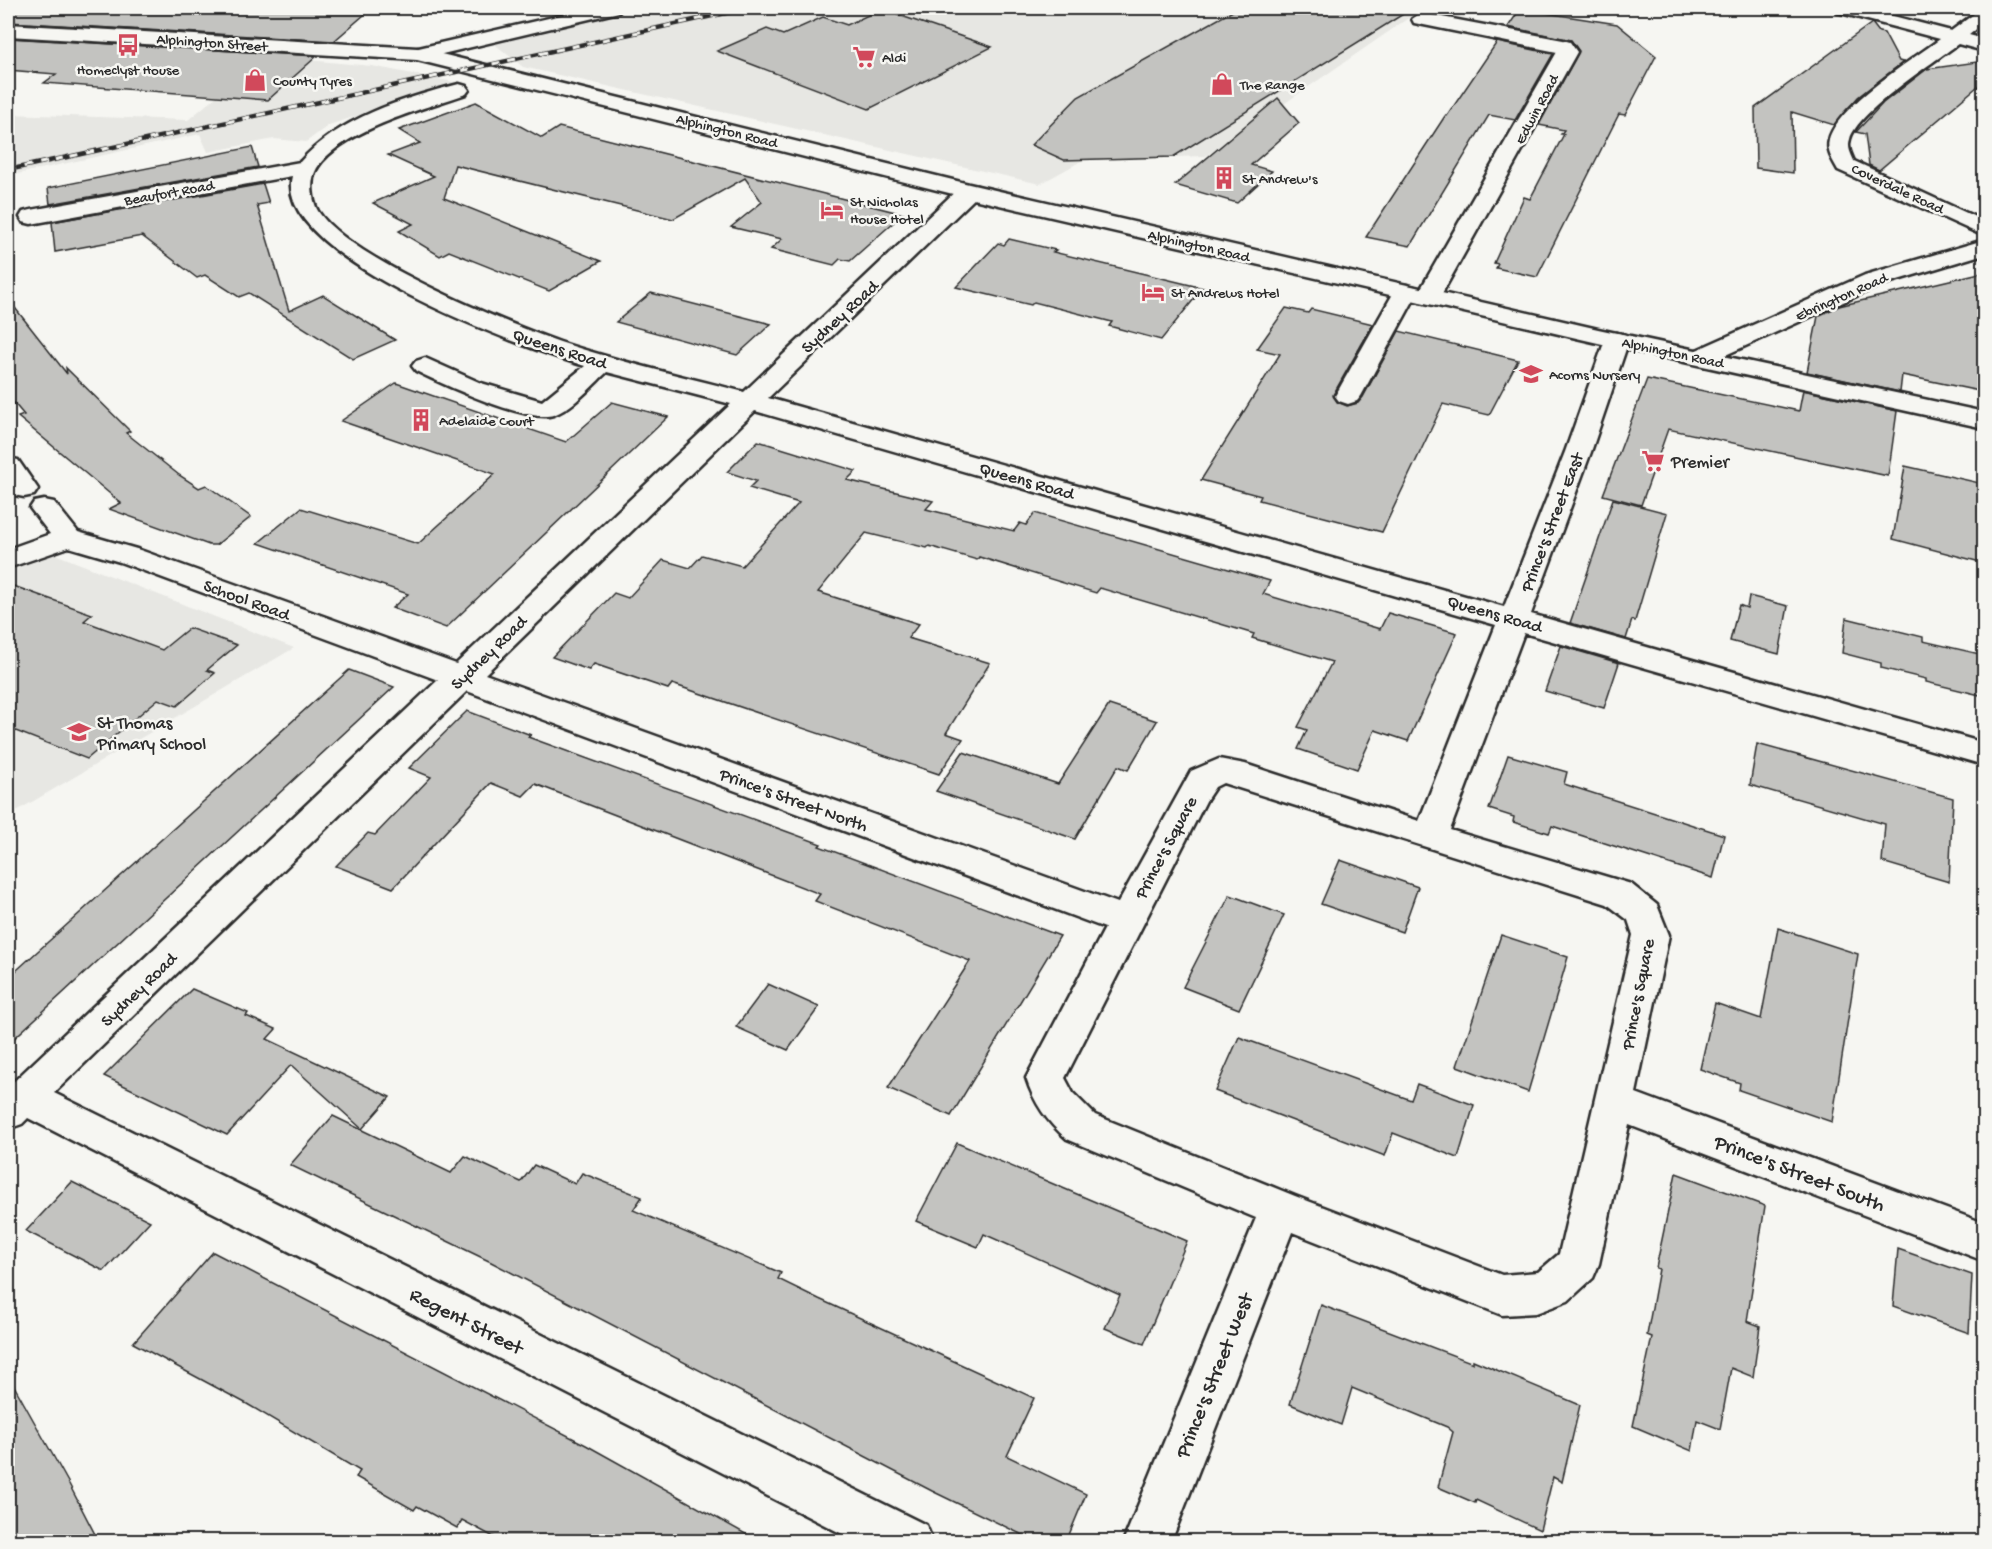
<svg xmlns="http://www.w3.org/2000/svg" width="1992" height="1549" font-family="'Gochi Hand',sans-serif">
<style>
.built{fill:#e7e7e3}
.building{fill:#c3c3c0;stroke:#2b2b2b;stroke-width:1.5}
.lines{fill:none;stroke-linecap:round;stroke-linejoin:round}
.minor-casing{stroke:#2b2b2b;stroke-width:5}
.highway-casing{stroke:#2b2b2b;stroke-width:5}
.minor{fill:#f6f6f2;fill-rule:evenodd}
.highway{fill:#f6f6f2;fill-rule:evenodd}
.rail-casing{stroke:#2b2b2b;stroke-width:4.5}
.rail{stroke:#f6f6f2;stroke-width:3;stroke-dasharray:8;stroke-linecap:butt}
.labels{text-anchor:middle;stroke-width:5;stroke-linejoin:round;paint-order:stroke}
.far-street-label{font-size:15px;fill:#2b2b2b;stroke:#f6f6f2}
.far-poi-label{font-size:15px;fill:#2b2b2b;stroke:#f6f6f2;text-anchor:start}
.street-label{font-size:18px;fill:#2b2b2b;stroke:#f6f6f2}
.poi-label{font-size:18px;fill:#2b2b2b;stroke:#f6f6f2;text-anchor:start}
.near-street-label{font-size:21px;fill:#2b2b2b;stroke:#f6f6f2}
</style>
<rect width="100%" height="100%" fill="#f6f6f2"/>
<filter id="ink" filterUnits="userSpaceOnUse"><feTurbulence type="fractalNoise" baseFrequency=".0167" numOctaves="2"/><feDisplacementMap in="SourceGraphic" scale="12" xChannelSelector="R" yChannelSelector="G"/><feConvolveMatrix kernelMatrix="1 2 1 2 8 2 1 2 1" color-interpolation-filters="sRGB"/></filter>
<g filter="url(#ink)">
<g class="built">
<path d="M645 8H1423L1236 137 1205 156 1083 160 1040 184 523 67 492 42Z"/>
<path d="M265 56 372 66 459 83 329 125 306 142 274 139 208 152 200 134 8 176V114L188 120Z"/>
<path d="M55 554 294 648 8 816V571Z"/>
</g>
<g class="building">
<path d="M8 8H372L334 41 8 22Z"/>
<path d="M1238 8H1413L1173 157 1064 160 1031 145 1078 97Z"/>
<path d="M881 9 992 47 869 109 717 51 767 29 783 35 823 17 847 25Z"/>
<path d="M1520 9 1617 24 1656 56 1625 115 1619 114 1537 277 1496 268 1498 264 1494 263 1524 197 1530 199 1564 134H1561L1564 130 1539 125 1579 51 1571 40 1508 27Z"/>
<path d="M1872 23 1879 32 1884 33 1899 61 1903 62 1858 97 1834 125 1792 112 1793 173 1756 168 1755 108Z"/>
<path d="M8 38 317 56 268 100 44 83 56 74 8 70Z"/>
<path d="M1497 42 1553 54 1515 120 1489 115 1410 246 1366 237 1445 116H1447Z"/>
<path d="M1984 61V81L1879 170 1869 165 1865 134 1856 132 1883 103 1927 69Z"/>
<path d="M1278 98 1299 123 1251 165 1272 171 1237 203 1175 185Z"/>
<path d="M476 102 542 138 559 127 903 214 850 261 840 259 834 265 771 249 782 239 731 227 762 202 745 178 673 219 455 165 444 198 601 261 549 291 449 251 440 256 399 231 413 224 373 203 434 176 388 155 420 143 399 130Z"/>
<path d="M252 147 258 167 50 204 48 188Z"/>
<path d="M263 184 269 203 257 205 289 311 323 295 395 340 353 359 249 293 239 297 205 275 197 278 142 236 55 252 52 222Z"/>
<path d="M1009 239 1056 250 1053 252 1203 288 1161 340 1109 326 1112 322 1034 302 1031 305 956 287 998 243 1004 245Z"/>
<path d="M1984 272V392L1902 375 1900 392 1807 372 1818 316 1839 306Z"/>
<path d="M651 293 771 324 737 355 616 322Z"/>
<path d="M8 299 67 374 66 368 130 431 126 433 179 475 199 488 206 485 251 517 216 545H209L109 509 121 503 18 417 24 415 8 396Z"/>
<path d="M1286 308 1308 313 1311 309 1373 324 1333 395 1337 402 1347 406 1358 403 1363 397 1399 331 1518 360 1489 415 1443 404 1382 532 1259 500 1261 496 1201 480 1280 354 1257 349Z"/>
<path d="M1647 379 1799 411 1803 390 1897 411 1888 476 1668 429 1641 505 1603 495Z"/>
<path d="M396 383 566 442 612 402 668 417 446 628 392 608 408 594 258 543 301 508 418 544 495 474 341 421Z"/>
<path d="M758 441 856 471 847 480 933 501 926 509 1014 531 1020 523 1026 525 1035 513 1270 581 1263 594 1380 629 1388 613 1457 633 1408 741 1375 730 1357 769 1298 749 1307 730 1298 727 1332 662 1252 638 1254 634 1100 588 1096 593 979 557 977 560 929 546 927 548 866 533 818 592 919 624 908 638 990 663 946 733 963 739 939 774 672 684 668 689 594 664 589 670 552 657 614 593 628 598 663 560 690 568 702 555 742 566 799 503 749 488 756 481 727 472Z"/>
<path d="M1905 466 1984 484V563L1893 539Z"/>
<path d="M1613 499 1667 513 1635 621 1632 620 1626 639 1570 623Z"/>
<path d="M8 584 92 614 84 621 162 650 189 628 237 645 207 670 215 673 177 706 158 699 87 759 8 728Z"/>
<path d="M1749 596 1788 606 1779 654 1730 641 1739 605 1747 608Z"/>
<path d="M1846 618 1923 637V641L1984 655V696L1926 682V679L1881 668V663L1842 653Z"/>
<path d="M1561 646 1619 663 1604 708 1545 691Z"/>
<path d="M349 670 394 687 8 1044V978Z"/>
<path d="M1109 705 1157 721 1128 770 1118 766 1075 839 936 791 963 752 1058 784Z"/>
<path d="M467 711 531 735 528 737 821 844 819 846 1060 936 951 1116 888 1088 970 961 815 901 820 894 535 784 523 796 491 783 393 888 336 866 368 833 375 835 431 777 409 768Z"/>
<path d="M1757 744 1953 798 1949 882 1882 862 1885 824 1750 785Z"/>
<path d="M1508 755 1567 772 1564 784 1724 835 1713 878 1552 826 1549 833 1513 822 1514 817 1489 809Z"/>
<path d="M1340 860 1418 887 1402 932 1321 904Z"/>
<path d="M1230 895 1284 915 1239 1009 1183 987Z"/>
<path d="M1778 928 1858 954 1832 1122 1739 1090 1740 1083 1700 1069 1715 1003 1761 1019Z"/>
<path d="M1501 935 1568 957 1528 1092 1457 1066Z"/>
<path d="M768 984 819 1007 788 1050 736 1027Z"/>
<path d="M192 989 248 1013 246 1016 276 1029 267 1039 390 1097 362 1129 291 1065 227 1135 104 1076Z"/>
<path d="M1239 1037 1411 1100 1417 1084 1474 1105 1458 1158 1393 1133 1385 1156 1215 1091Z"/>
<path d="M333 1116 451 1173 465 1156 521 1182 534 1165 575 1184 582 1173 642 1197 633 1210 781 1273 778 1279 819 1299 1034 1398 1007 1456 1086 1494 1066 1542H1037L932 1491 491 1262 290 1165Z"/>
<path d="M957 1143 1187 1241 1144 1344 1105 1328 1120 1295 984 1234 978 1247 916 1221Z"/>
<path d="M1676 1173 1765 1206 1747 1321 1760 1326 1753 1377 1731 1368 1720 1429 1697 1420 1692 1451 1633 1426 1652 1337 1647 1335 1659 1269 1656 1268Z"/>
<path d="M72 1182 150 1221 104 1271 26 1231Z"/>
<path d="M1898 1249 1972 1275 1969 1333 1893 1306Z"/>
<path d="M213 1252 586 1445 760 1542H503L462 1520 457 1528 417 1506 414 1510 356 1477 360 1471 247 1404 133 1343Z"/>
<path d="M1321 1305 1473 1363V1360L1580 1405 1562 1482 1553 1477 1540 1530 1476 1500 1475 1503 1438 1487 1453 1432 1447 1427 1352 1388 1341 1425 1290 1404Z"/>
<path d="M8 1375 69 1484 99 1542H8Z"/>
</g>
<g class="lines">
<g class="minor-casing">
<g id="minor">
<path d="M592 8H622L619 12 417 60 407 54 410 50Z"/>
<path d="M1834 8H1862L1951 31 1978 11 1984 10V23L1969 35 1984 39V51L1958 44C1933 63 1858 111 1850 139 1847 147 1851 154 1854 161L1984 221V236L1838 170C1833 161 1826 151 1829 140 1836 107 1912 60 1940 39L1837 12Z"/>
<path d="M1421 13 1563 40 1570 42 1577 52 1440 297 1436 302H1420L1416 297 1557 52 1414 23 1412 19Z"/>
<path d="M459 84 466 86 469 90 466 94C426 108 334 132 315 172 310 183 312 200 318 211 348 258 505 323 560 342 620 362 682 376 744 392L961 186H977L980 191 977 196 768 398 1504 607 1565 452 1605 340 1608 335 1617 333 1626 335 1629 340 1591 452 1531 614 1984 743V765L1524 633 1450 830 1631 884 1657 905 1669 935 1636 1093 1984 1223V1261L1629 1125 1599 1264 1593 1278 1568 1301 1536 1313 1502 1315 1292 1232 1171 1542H1123L1256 1218 1067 1139C1047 1122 1034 1103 1026 1078L1105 928 467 691 54 1093 926 1525 933 1542H858L28 1118 22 1124 8 1129V1087L438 680 120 562 69 547 8 568V549L50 534 30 508 34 502 44 500 54 502 78 532 140 550 456 664 731 404 607 372C592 386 572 409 553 415 527 423 442 384 416 371L412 366 416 361 425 358 481 383 542 401 585 366C524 348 272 257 292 176L31 224 23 222 20 217 23 212 31 210 300 162C338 118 404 98 459 84ZM755 411 1496 625 1419 821 1245 764 1219 759 1191 771 1118 903 485 674ZM1223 783 1607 904 1628 920 1633 935 1559 1254 1538 1272 1502 1275 1295 1196 1095 1115 1073 1093 1065 1078 1207 799 1215 787Z"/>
<path d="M1984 240V254L1881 285 1710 362 1701 364 1692 362 1689 357 1692 352 1865 275Z"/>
<path d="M1406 285 1414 287 1418 292 1361 396 1357 401 1348 404 1339 401 1335 396 1394 292 1398 287Z"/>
<path d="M8 458 18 460 38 489 34 495 24 497 14 495 8 485Z"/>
</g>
</g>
<g class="highway-casing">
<path id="highway" d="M8 24 417 48 969 184 1598 329 1984 412V428L1598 343 969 198 417 60 8 36Z"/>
</g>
<use href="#minor" class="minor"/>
<use href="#highway" class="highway"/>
<g class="rail-casing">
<path id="rail" d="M8 170 749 8"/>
</g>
<use href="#rail" class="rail"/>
</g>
</g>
<defs>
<g id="bus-bare" transform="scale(1.8)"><path d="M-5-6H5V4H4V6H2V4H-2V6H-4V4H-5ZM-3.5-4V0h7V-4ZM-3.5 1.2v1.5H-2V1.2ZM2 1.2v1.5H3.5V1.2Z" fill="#d1495b" stroke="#f6f6f2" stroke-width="2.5" paint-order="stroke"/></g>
<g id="supermarket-bare" transform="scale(1.8)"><path d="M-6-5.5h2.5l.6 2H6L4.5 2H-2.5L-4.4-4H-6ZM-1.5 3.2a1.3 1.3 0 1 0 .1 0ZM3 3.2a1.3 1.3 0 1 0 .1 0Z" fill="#d1495b" stroke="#f6f6f2" stroke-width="2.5" paint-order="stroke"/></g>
<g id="shop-bare" transform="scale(1.8)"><path d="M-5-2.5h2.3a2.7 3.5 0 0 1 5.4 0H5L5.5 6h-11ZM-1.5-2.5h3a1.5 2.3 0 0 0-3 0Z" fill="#d1495b" stroke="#f6f6f2" stroke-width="2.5" paint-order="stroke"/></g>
<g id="building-bare" transform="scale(1.8)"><path d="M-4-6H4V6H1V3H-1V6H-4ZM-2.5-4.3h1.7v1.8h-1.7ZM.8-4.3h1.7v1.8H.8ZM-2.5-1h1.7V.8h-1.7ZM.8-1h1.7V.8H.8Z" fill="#d1495b" stroke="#f6f6f2" stroke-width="2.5" paint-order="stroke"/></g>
<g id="hotel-bare" transform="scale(1.8)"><path d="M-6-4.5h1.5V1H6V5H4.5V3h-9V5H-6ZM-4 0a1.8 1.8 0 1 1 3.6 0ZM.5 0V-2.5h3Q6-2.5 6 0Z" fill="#d1495b" stroke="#f6f6f2" stroke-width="2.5" paint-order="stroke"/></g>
<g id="school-bare" transform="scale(1.8)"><path d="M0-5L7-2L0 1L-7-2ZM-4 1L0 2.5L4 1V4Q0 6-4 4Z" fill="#d1495b" stroke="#f6f6f2" stroke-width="2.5" paint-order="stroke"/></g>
</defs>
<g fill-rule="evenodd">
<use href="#bus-bare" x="128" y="45"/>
<use href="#supermarket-bare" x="864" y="57"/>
<use href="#shop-bare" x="255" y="80"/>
<use href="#shop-bare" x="1222" y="84"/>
<use href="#building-bare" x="1224" y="178"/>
<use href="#hotel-bare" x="832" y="210"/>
<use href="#hotel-bare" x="1153" y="292"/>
<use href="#school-bare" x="1531" y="374"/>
<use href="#building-bare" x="421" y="420"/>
<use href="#supermarket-bare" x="1653" y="461"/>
<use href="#school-bare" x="79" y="732"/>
</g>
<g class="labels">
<g class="far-street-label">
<text transform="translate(212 42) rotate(4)" y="5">Alphington Street</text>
<text transform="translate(1536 109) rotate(-62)" y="5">Edwin Road</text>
<text transform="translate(727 130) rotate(14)" y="5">Alphington Road</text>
<text transform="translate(1898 188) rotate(25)" y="5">Coverdale Road</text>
<text transform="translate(169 192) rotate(-10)" y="5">Beaufort Road</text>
<text transform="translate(1199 245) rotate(13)" y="5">Alphington Road</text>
<text transform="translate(1841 296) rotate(-24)" y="5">Ebrington Road</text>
<text transform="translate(1673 352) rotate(12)" y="5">Alphington Road</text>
</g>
<g class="far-poi-label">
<text x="882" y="62">Aldi</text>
<text x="128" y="74" text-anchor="middle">Homeclyst House</text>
<text x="273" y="85">County Tyres</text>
<text x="1240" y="89">The Range</text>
<text x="1242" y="183">St Andrew's</text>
<text x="850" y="206">St Nicholas<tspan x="850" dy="17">House Hotel</tspan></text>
<text x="1171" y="297">St Andrews Hotel</text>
<text x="1549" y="379">Acorns Nursery</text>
<text x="439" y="425">Adelaide Court</text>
</g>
<g class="street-label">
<text transform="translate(839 316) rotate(-43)" y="6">Sydney Road</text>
<text transform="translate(560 348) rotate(18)" y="6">Queens Road</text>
<text transform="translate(1027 480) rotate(16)" y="6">Queens Road</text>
<text transform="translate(1551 522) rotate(-69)" y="6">Prince's Street East</text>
<text transform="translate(247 599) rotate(20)" y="6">School Road</text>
<text transform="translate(1495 613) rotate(16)" y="6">Queens Road</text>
<text transform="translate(488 652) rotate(-44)" y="6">Sydney Road</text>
<text transform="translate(794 799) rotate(20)" y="6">Prince's Street North</text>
<text transform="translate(1165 847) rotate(-62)" y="6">Prince's Square</text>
<text transform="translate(138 989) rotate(-44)" y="6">Sydney Road</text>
<text transform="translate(1637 994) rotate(-79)" y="6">Prince's Square</text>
</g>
<g class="poi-label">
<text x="1671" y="467">Premier</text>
<text x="97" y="728">St Thomas<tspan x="97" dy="21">Primary School</tspan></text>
</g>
<g class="near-street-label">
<text transform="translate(1800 1172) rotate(21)" y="7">Prince's Street South</text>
<text transform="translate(467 1320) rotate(27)" y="7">Regent Street</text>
<text transform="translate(1213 1375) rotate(-68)" y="7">Prince's Street West</text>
</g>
</g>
<rect width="1992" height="1549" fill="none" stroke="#f6f6f2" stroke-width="30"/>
<rect x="15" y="15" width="1962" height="1519" fill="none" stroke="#2b2b2b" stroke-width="2" filter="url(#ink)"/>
</svg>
